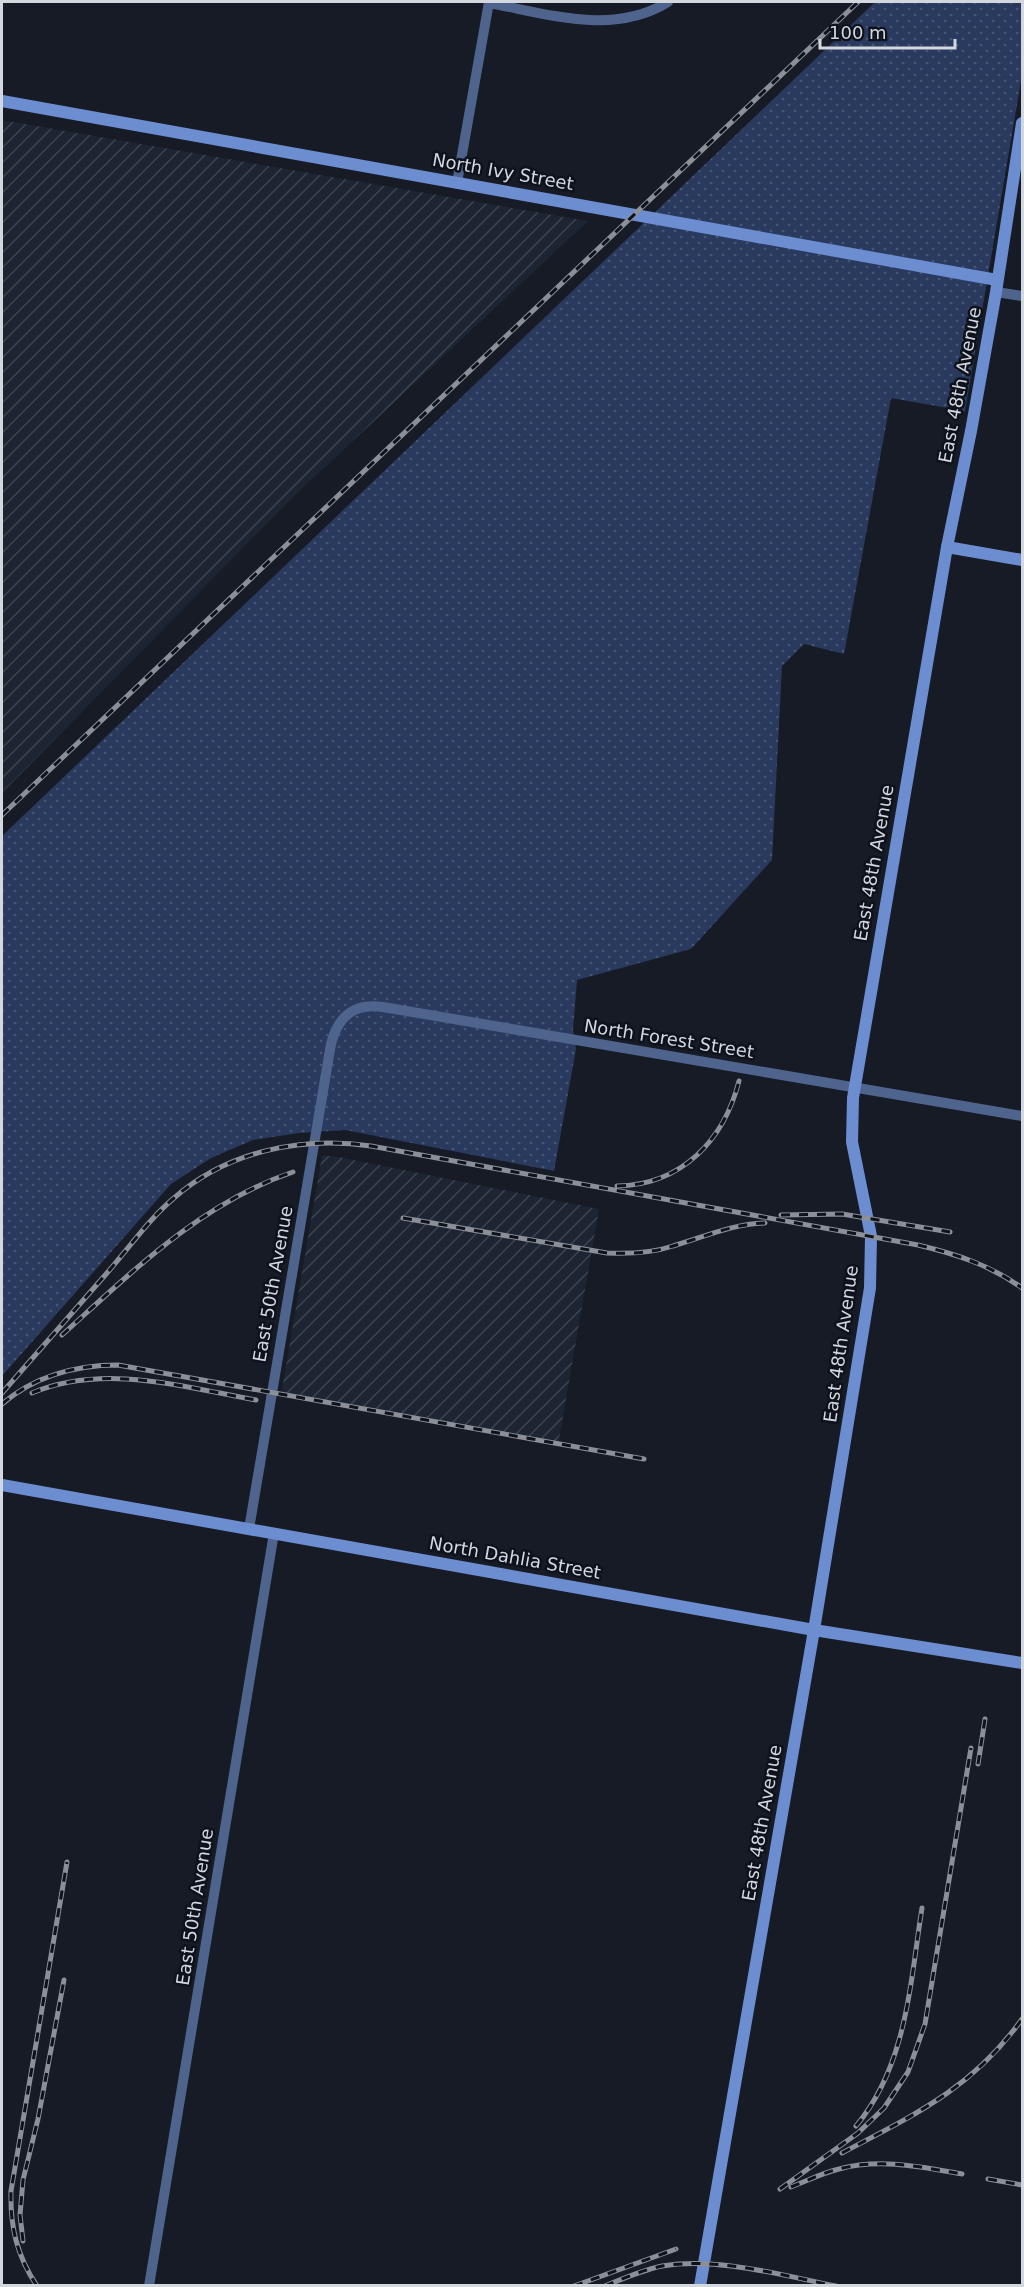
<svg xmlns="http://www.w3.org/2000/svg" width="1024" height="2287" font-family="'DejaVu Sans',sans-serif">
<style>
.industrial{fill:url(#industrial-furrows)}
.grass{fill:url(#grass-dots)}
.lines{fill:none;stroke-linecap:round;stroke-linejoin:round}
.street{stroke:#4f648d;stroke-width:10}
.secondary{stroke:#6c8dd0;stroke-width:12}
.rail-casing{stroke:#8b8f97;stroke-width:5}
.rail{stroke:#0d121c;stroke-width:3;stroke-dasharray:9;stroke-linecap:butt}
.labels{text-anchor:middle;stroke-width:5;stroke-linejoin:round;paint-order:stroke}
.street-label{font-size:18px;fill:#d3d7de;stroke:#0d121c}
</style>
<defs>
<pattern id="industrial-furrows" width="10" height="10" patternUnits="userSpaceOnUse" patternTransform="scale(1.5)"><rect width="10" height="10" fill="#1d2533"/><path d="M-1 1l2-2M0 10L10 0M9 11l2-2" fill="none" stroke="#3d4450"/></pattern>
<pattern id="grass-dots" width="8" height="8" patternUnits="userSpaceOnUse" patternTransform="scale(1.5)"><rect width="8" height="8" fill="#293a5e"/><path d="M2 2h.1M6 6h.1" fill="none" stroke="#475675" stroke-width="1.8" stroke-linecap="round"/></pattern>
</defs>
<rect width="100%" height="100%" fill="#161b25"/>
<g class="industrial">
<path d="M2 120 588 221 294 496 2 793Z"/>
<path d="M322 1156H334L599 1209 558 1445 281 1395Z"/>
</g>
<path class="grass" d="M875 2H1022V75L965 411 891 398 844 654 804 644 782 666 772 860 691 949 577 980 573 1030 576 1049 554 1171 345 1130 299 1133 253 1140 211 1158 171 1184 2 1376V836Z"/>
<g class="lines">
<g class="street">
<path d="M489 3C549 14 613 36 668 2"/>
<path d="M457 183 489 2"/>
<path d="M996 292 1022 296"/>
<path d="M249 1529 331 1044C338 1016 354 1003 383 1007L1022 1116"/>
<path d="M149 2286 274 1533"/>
</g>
<g class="secondary">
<path d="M2 101 997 280"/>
<path d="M947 547 1022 560"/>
<path d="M2 1485 814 1630 1022 1663"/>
<path d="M700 2286 814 1630 870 1288 871 1236 852 1142 853 1098 947 547 971 431 996 292 1022 123"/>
</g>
<g class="rail-casing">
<g id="rail">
<path d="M2 815 858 2"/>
<path d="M617 1186C682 1185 724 1140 739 1081"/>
<path d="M781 1215 842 1214 950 1232"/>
<path d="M403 1218 607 1253C629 1254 652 1253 673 1246 704 1237 732 1224 765 1223"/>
<path d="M62 1335C132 1272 201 1203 293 1172"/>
<path d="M2 1393C37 1353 72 1313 107 1273 129 1248 149 1219 174 1198 228 1151 301 1136 371 1146L918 1245C956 1254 990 1265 1022 1288"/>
<path d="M32 1393C104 1363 183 1387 256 1400"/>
<path d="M2 1404C35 1376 75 1365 118 1365L644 1459"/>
<path d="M978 1764 985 1719"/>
<path d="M856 2126C907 2065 910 1983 922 1908"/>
<path d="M842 2153C914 2115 973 2088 1022 2019"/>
<path d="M988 2179 1022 2185"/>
<path d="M791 2187C807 2181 822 2173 839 2169 880 2158 921 2167 962 2174"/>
<path d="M780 2189 858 2133 884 2108 908 2072 925 2024 971 1748"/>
<path d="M23 2241 20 2215 23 2180 38 2119 64 1980"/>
<path d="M37 2286C17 2256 10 2227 11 2191L67 1862"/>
<path d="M574 2286 676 2249"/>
<path d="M605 2286C624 2278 643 2270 662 2266 719 2257 780 2275 836 2286"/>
</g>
</g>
<use href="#rail" class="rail"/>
</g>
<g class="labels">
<g class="street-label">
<text transform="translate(503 172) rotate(10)" y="6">North Ivy Street</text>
<text transform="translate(960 385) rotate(-79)" y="6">East 48th Avenue</text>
<text transform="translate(874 863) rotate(-80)" y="6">East 48th Avenue</text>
<text transform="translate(669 1039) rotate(9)" y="6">North Forest Street</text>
<text transform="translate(273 1284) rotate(-80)" y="6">East 50th Avenue</text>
<text transform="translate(841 1344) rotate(-82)" y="6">East 48th Avenue</text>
<text transform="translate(515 1558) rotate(10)" y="6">North Dahlia Street</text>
<text transform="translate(762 1823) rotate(-80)" y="6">East 48th Avenue</text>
<text transform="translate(195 1907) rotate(-81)" y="6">East 50th Avenue</text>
</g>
</g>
<rect width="1024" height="2287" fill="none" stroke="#d3d7de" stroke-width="6"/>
<path d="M820 39v9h135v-9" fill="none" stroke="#d3d7de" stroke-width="3"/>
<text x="829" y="39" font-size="18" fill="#d3d7de" stroke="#0d121c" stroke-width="4.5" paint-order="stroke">100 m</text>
</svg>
